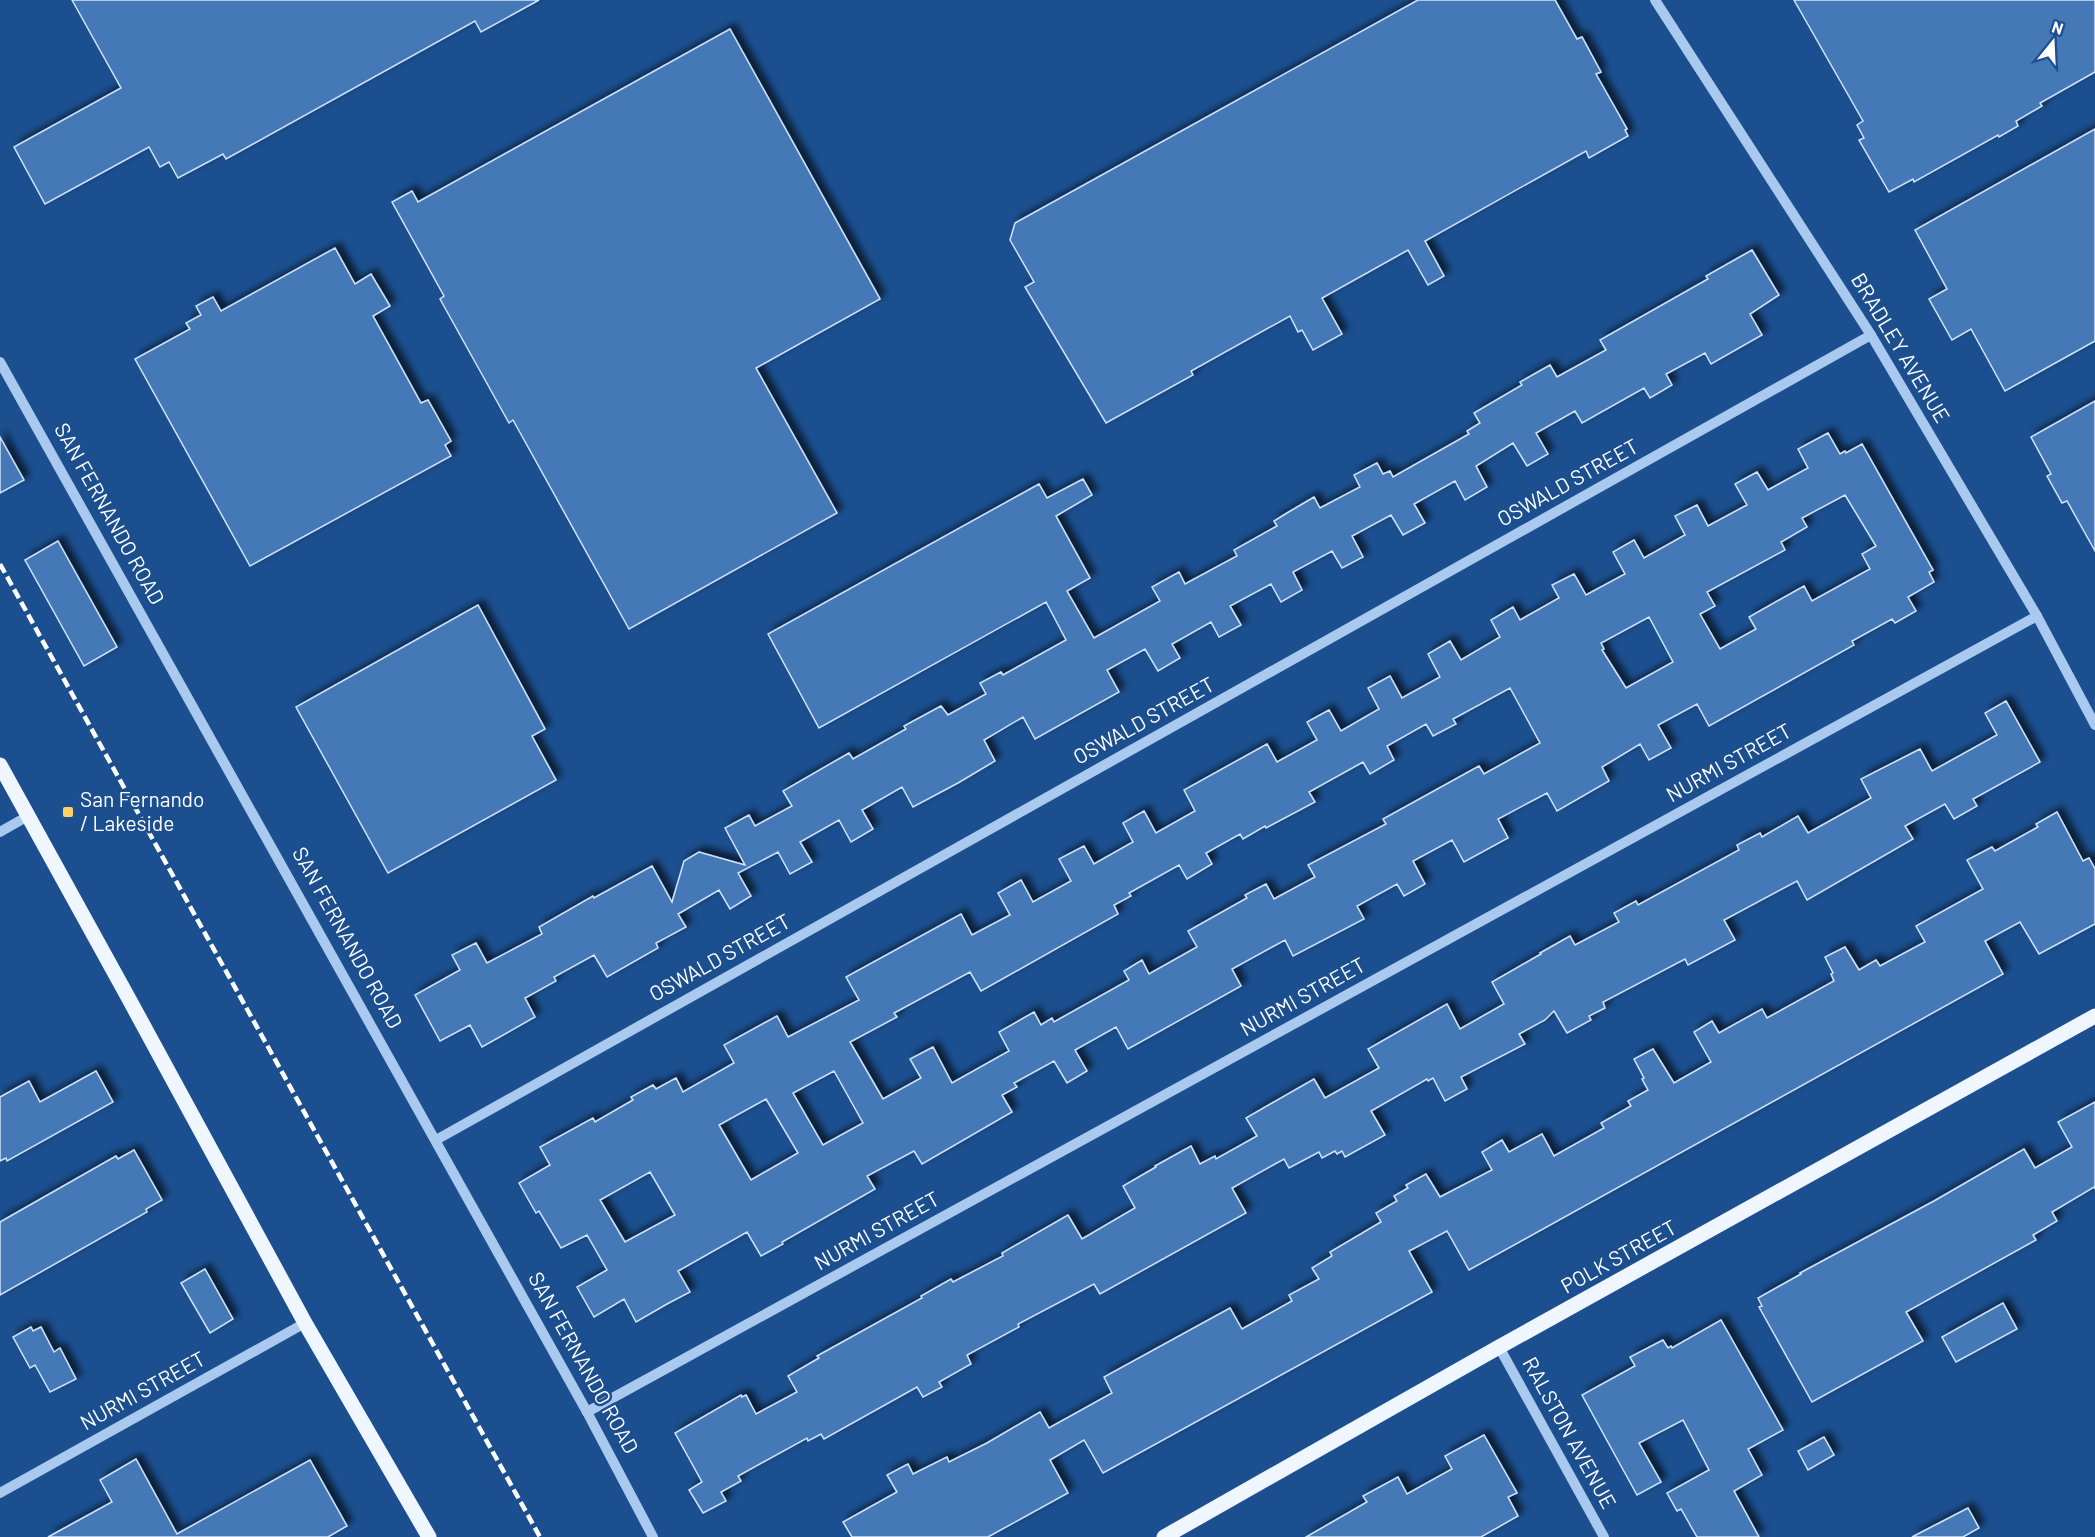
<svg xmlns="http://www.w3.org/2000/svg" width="2095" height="1537" font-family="Barlow,sans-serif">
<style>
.building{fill:#4478b7;stroke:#cfe3fa;stroke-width:1.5;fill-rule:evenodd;filter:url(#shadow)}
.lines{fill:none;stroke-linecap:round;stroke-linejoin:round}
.minor{stroke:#a9c9ee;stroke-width:10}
.major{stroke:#f0f6ff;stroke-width:15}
.rail{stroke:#fff;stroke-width:4.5;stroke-dasharray:10 4.5;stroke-linecap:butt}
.poi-dot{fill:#ffd166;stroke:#1b4f8f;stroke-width:2}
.labels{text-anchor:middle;stroke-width:5;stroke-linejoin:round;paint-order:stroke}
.street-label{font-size:21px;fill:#fff;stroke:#1b4f8f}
.poi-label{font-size:21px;fill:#fff;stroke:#1b4f8f;text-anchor:start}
</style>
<defs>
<filter id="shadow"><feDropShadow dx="5.5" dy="-5.5" stdDeviation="3" flood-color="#0009"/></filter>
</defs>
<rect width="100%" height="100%" fill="#1b4f8f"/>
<g class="building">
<path d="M72 0H539L481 32 475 21 226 159 223 154 178 178 169 162 160 167 149 147 45 204 14 147 121 88Z"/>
<path d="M1418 0H1555L1577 39 1582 37 1601 72 1596 74 1627 129 1625 130 1628 136 1589 158 1586 151 1425 241 1444 276 1428 285 1408 250 1322 298 1342 334 1313 350 1302 330 1298 332 1290 316 1191 371 1193 375 1106 423 1025 287 1034 282 1010 240 1015 223Z"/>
<path d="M1794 0H2095V72L2040 103 2042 106 2016 121 2018 126 1999 137 1998 135 1914 182 1913 179 1889 192 1859 140 1864 138 1857 125 1863 121Z"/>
<path d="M730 29 880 299 756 368 837 513 629 629 513 420 509 423 440 299 444 296 392 202 412 191 418 202Z"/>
<path d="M2095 129V341L2005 391 1971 329 1952 340 1929 299 1947 289 1915 230Z"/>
<path d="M335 248 355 284 371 274 390 306 373 316 421 403 428 400 451 441 445 445 451 456 250 566 135 359 190 329 186 323 201 315 196 306 213 297 221 311Z"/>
<path d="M1752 250 1779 295 1750 314 1762 335 1711 364 1705 353 1666 374 1672 385 1650 398 1644 388 1582 423 1575 411 1536 433 1548 454 1527 466 1513 443 1476 466 1487 487 1465 500 1455 481 1414 504 1425 523 1403 535 1391 515 1352 536 1363 557 1342 568 1332 551 1293 572 1302 590 1281 602 1271 584 1230 606 1241 625 1219 637 1211 622 1172 644 1180 658 1158 671 1145 649 1107 670 1119 692 1035 739 1023 717 984 740 995 761 958 783 913 807 902 787 862 810 873 829 851 842 839 820 800 842 812 862 790 874 778 852 738 873 751 896 730 909 719 890 678 914 686 927 656 943 658 948 607 977 594 955 554 977 556 981 525 998 535 1017 482 1047 470 1025 440 1041 415 995 460 970 452 955 476 943 487 963 542 934 539 927 593 896 594 898 652 866 672 902 684 861 699 852 745 865 725 828 749 815 755 826 792 806 783 791 849 753 853 759 906 729 904 726 941 706 948 715 986 694 980 683 1001 672 1003 675 1066 640 1046 602 819 728 768 634 1039 484 1047 498 1083 479 1092 495 1056 516 1090 578 1067 591 1094 638 1160 601 1152 587 1179 572 1185 584 1237 556 1234 550 1277 526 1274 521 1287 513 1314 497 1320 508 1360 487 1354 475 1377 463 1383 474 1390 471 1393 477 1469 434 1467 431 1480 423 1474 413 1522 385 1520 382 1550 365 1557 377 1606 350 1600 340 1708 279 1706 276Z"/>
<path d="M2095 401V551L2067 501 2062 503 2047 476 2051 474 2031 437Z"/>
<path d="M1828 433 1840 454 1845 451 1846 453 1862 444 1933 570 1929 572 1934 582 1908 597 1916 611 1895 623 1892 619 1852 641 1854 645 1709 726 1697 704 1658 725 1671 748 1649 760 1640 744 1602 767 1609 781 1557 811 1547 793 1498 819 1508 838 1464 862 1452 840 1413 861 1425 884 1404 896 1397 884 1357 906 1364 919 1293 956 1285 940 1232 969 1241 986 1128 1049 1116 1027 1075 1050 1087 1071 1067 1083 1054 1061 1014 1083 1017 1087 1002 1095 1012 1112 922 1164 914 1151 867 1176 875 1189 782 1242 783 1244 761 1256 747 1232 678 1271 690 1292 667 1304 636 1322 624 1299 594 1317 577 1287 607 1270 587 1235 561 1248 539 1211 536 1213 519 1183 550 1165 540 1147 593 1118 595 1122 633 1100 631 1097 653 1085 656 1089 676 1078 683 1092 734 1063 724 1045 777 1016 788 1037 859 1000 846 977 961 914 972 935 1010 915 998 893 1021 880 1033 902 1071 881 1059 859 1084 846 1094 864 1133 842 1123 823 1144 811 1156 833 1195 811 1184 790 1267 744 1277 762 1317 740 1307 722 1329 710 1341 731 1379 709 1368 688 1390 676 1402 698 1440 677 1428 654 1450 641 1461 660 1500 637 1491 620 1513 607 1520 620 1559 598 1552 585 1574 574 1586 595 1625 574 1613 552 1634 540 1644 558 1685 535 1675 516 1697 505 1708 526 1747 505 1735 484 1757 472 1768 490 1808 468 1798 449ZM1845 495 1876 546 1862 554 1870 569 1812 601 1804 586 1749 617 1756 629 1720 649 1700 614 1715 606 1707 592 1785 550 1781 542 1807 527 1802 518ZM1649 617 1673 662 1626 688 1602 650 1604 649 1601 643ZM1510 688 1540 743 1484 774 1479 766 1383 819 1386 824 1308 865 1315 877 1274 899 1266 884 1245 895 1247 898 1188 931 1197 947 1149 974 1142 960 1124 971 1129 980 1054 1022 1052 1018 1041 1025 1034 1012 999 1032 1009 1051 952 1083 933 1047 910 1059 921 1078 883 1099 850 1042 897 1017 894 1013 970 972 981 991 1118 914 1114 905 1131 896 1129 893 1179 865 1187 879 1212 864 1206 853 1240 834 1243 839 1265 826 1266 828 1315 802 1309 792 1363 762 1370 774 1394 760 1387 746 1426 724 1433 736 1456 724 1453 719ZM834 1071 863 1123 823 1145 793 1093ZM766 1099 798 1153 751 1180 719 1125ZM650 1172 675 1215 625 1242 600 1200Z"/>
<path d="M0 437 24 480 0 493Z"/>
<path d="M58 541 117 647 84 666 25 560Z"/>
<path d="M478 605 545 729 532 736 556 780 388 873 296 707Z"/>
<path d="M2006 701 2040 762 1973 799 1977 806 1954 819 1945 804 1905 826 1913 839 1807 900 1797 881 1724 920 1735 940 1688 965 1685 959 1603 1002 1605 1008 1589 1016 1591 1020 1567 1033 1554 1011 1545 1020 1519 1034 1525 1044 1461 1077 1467 1089 1445 1101 1433 1078 1428 1081 1427 1079 1371 1111 1385 1135 1345 1157 1342 1151 1337 1154 1335 1151 1322 1158 1319 1152 1289 1168 1284 1159 1232 1188 1246 1213 1100 1294 1094 1284 1018 1324 1019 1327 967 1355 971 1364 939 1382 942 1387 923 1397 917 1387 824 1439 821 1434 808 1441 807 1438 738 1476 741 1481 721 1492 726 1501 703 1513 689 1490 702 1482 675 1433 741 1395 742 1397 746 1395 756 1414 797 1392 788 1376 819 1358 817 1356 922 1298 921 1296 951 1279 953 1282 1003 1256 1002 1253 1068 1215 1082 1239 1135 1208 1123 1186 1156 1167 1155 1166 1191 1146 1200 1164 1215 1156 1216 1159 1257 1136 1246 1118 1314 1079 1325 1098 1379 1068 1368 1049 1447 1004 1460 1029 1504 1004 1492 982 1541 954 1540 953 1570 936 1575 945 1619 922 1614 913 1636 901 1638 905 1739 850 1737 845 1760 833 1762 837 1798 816 1808 833 1871 798 1861 779 1920 749 1932 771 1997 735 1985 713Z"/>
<path d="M2057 812 2083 861 2089 858 2095 869V924L2039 954 2020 922 1985 941 2003 974 1469 1270 1447 1231 1409 1251 1432 1292 1103 1473 1084 1440 1050 1460 1068 1493 988 1537H852L843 1522 897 1492 887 1475 908 1464 913 1474 947 1457 949 1462 987 1443 1040 1412 1049 1428 1112 1393 1104 1377 1230 1308 1242 1329 1292 1301 1289 1295 1319 1279 1312 1268 1332 1256 1330 1252 1381 1222 1376 1213 1397 1201 1394 1196 1408 1188 1406 1185 1426 1174 1440 1197 1492 1170 1482 1152 1502 1140 1509 1152 1542 1134 1554 1156 1604 1128 1601 1123 1631 1106 1628 1101 1648 1090 1642 1079 1644 1078 1634 1059 1653 1049 1674 1083 1711 1062 1694 1032 1712 1021 1719 1033 1762 1009 1767 1018 1834 981 1831 974 1833 973 1825 957 1845 947 1859 970 1876 960 1880 966 1925 942 1916 926 1983 889 1967 860 1992 847 1995 851 2038 827 2036 824Z"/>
<path d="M96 1071 113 1102 7 1161 6 1158 0 1161V1097L29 1081 40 1102Z"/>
<path d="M2095 1102V1189L2094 1187 2052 1212 2057 1221 2033 1235 2036 1240 1906 1312 1923 1341 1812 1402 1759 1307 1762 1306 1758 1298 1801 1274 1800 1273 1934 1201 2024 1149 2035 1168 2072 1147 2058 1122Z"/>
<path d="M134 1150 162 1200 146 1209 147 1212 0 1295V1222L116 1156 118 1159Z"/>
<path d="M205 1269 233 1319 210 1333 181 1283Z"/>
<path d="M2003 1303 2017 1329 1956 1362 1942 1337Z"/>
<path d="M1721 1320 1783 1430 1748 1449 1762 1475 1734 1491 1759 1537H1697L1681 1509 1677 1511 1667 1493 1709 1470 1683 1420 1639 1443 1661 1482 1637 1495 1582 1395 1635 1366 1630 1357 1663 1340 1668 1348 1671 1346 1672 1348Z"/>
<path d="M31 1327 33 1331 41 1327 54 1352 60 1348 76 1379 50 1392 35 1365 30 1368 13 1337Z"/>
<path d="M1484 1435 1517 1493 1508 1497 1518 1516 1481 1537H1306L1367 1502 1363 1496 1398 1477 1407 1494 1452 1469 1445 1456Z"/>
<path d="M1824 1437 1834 1455 1808 1470 1798 1451Z"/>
<path d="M136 1459 177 1534 310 1460 347 1526 328 1537H48L112 1502 100 1480Z"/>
<path d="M1968 1508 1979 1528 1963 1537H1912Z"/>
</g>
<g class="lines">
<g class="minor">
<path d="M1655 0 1871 335 2037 616 2095 725"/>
<path d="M0 362 587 1412 653 1537"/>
<path d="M0 832 28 816"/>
<path d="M436 1140 1871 335"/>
<path d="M1499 1347 1604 1537"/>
<path d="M587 1412 2037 616"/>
<path d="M0 1493 305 1323"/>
</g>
<g class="major">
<path d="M0 765 129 999 305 1323 429 1537"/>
<path d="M1164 1537 1499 1347 2095 1016"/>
</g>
<path class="rail" d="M0 564 540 1537"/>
</g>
<rect class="poi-dot" x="62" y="806" width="12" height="12" rx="3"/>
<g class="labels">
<g class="street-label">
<text transform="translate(1900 348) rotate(59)" y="7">BRADLEY AVENUE</text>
<text transform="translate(1568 483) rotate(-29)" y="7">OSWALD STREET</text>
<text transform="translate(109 514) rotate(61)" y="7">SAN FERNANDO ROAD</text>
<text transform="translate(1144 721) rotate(-29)" y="7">OSWALD STREET</text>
<text transform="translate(1729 763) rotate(-29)" y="7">NURMI STREET</text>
<text transform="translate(347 938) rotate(61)" y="7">SAN FERNANDO ROAD</text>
<text transform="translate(720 958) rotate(-29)" y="7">OSWALD STREET</text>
<text transform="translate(1303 997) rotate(-29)" y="7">NURMI STREET</text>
<text transform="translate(877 1231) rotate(-29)" y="7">NURMI STREET</text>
<text transform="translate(1619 1257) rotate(-29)" y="7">POLK STREET</text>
<text transform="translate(583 1363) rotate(61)" y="7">SAN FERNANDO ROAD</text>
<text transform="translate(143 1391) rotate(-29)" y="7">NURMI STREET</text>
<text transform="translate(1569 1433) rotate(61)" y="7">RALSTON AVENUE</text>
</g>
<g class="poi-label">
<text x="80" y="807">San Fernando<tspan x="80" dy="24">/ Lakeside</tspan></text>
</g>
</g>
<g transform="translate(2053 42) rotate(18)" stroke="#1b4f8f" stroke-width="4.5" paint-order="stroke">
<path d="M0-4.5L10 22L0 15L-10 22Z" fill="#ffffff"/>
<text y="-9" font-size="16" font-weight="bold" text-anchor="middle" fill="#ffffff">N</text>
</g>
</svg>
